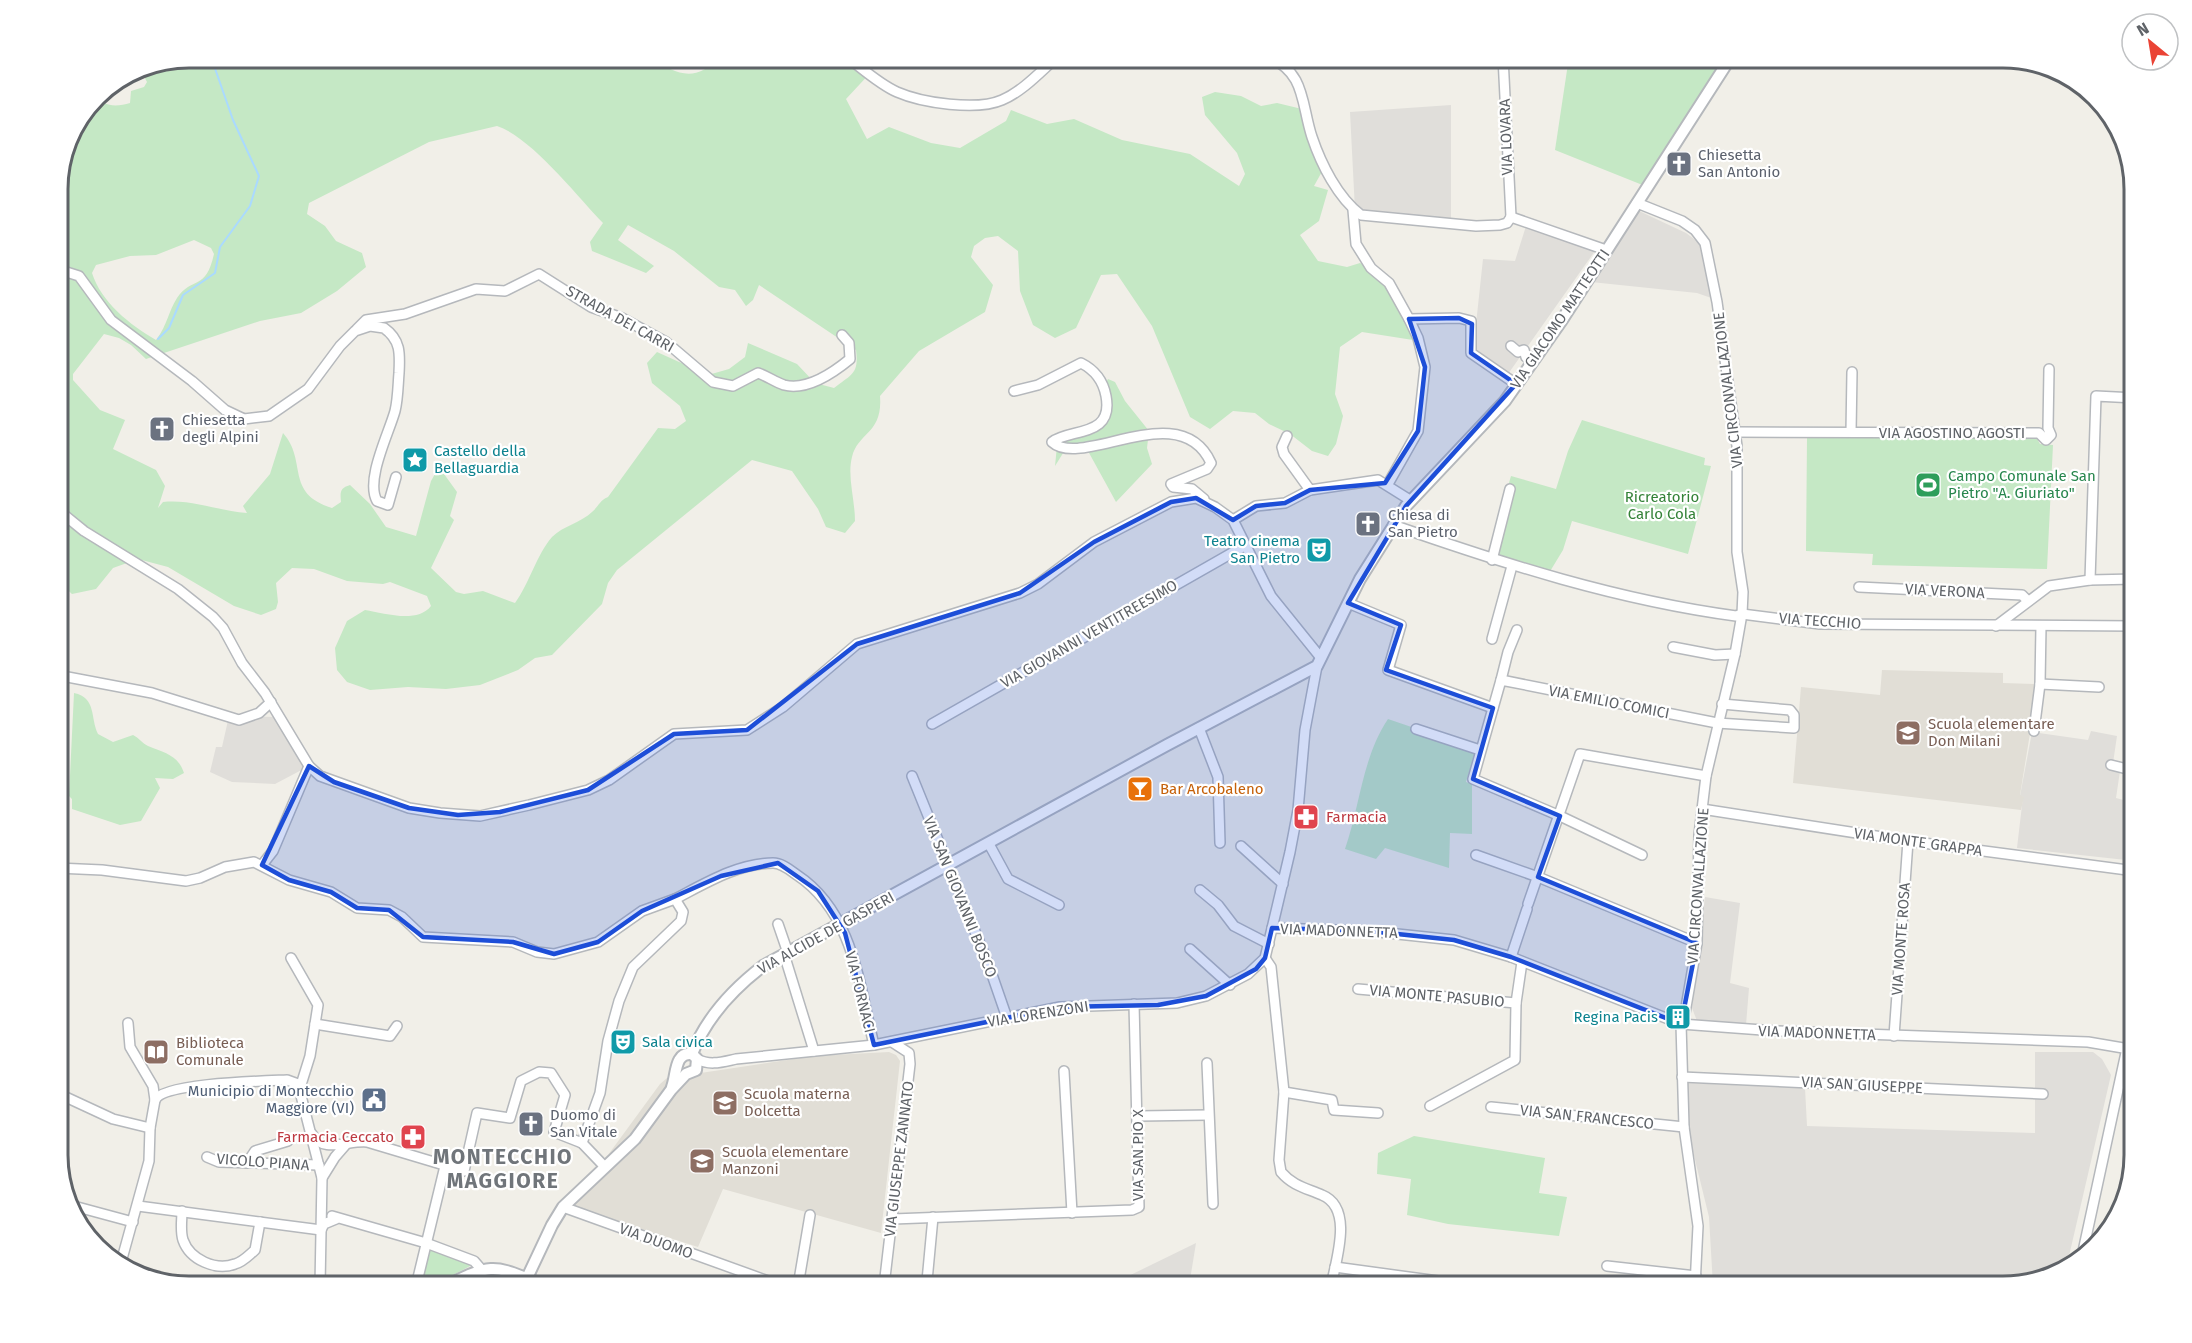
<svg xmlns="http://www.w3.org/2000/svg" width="2192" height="1343" font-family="'Fira Sans',sans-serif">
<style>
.industrial{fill:#e0deda}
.education{fill:#e1ded6}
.green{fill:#c5e8c5;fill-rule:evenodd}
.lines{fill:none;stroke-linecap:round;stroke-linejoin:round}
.stream{stroke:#aadaff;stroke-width:2}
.minor-casing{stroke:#b5b8bc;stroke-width:12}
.tertiary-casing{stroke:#b5b8bc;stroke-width:14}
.minor{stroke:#fff;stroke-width:9}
.tertiary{stroke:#fff;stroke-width:10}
.marked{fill:#1d4ed8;fill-opacity:0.2;stroke:#1d4ed8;stroke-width:4.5;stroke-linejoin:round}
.labels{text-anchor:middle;stroke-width:4.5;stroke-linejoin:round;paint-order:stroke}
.street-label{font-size:15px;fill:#5f6368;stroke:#fff}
.worship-label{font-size:15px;fill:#5b616d;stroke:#fff;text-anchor:start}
.culture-label{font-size:15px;fill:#0d838f;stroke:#fff;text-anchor:start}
.leisure-label{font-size:15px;fill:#27864d;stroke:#fff;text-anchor:start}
.park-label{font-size:15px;fill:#348238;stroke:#fff}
.education-label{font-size:15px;fill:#785e54;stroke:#fff;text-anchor:start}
.food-label{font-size:15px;fill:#c56008;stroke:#fff;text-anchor:start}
.health-label{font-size:15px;fill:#be3a42;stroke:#fff;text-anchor:start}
.service-label{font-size:15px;fill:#4e5e75;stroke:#fff;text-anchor:end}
.district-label{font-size:21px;font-weight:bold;letter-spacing:1.5px;fill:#70757a;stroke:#fff}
.rim{fill:none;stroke:#5f6368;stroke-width:3}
</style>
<rect width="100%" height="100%" fill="#f1efe8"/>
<g class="industrial">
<path d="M1451 105V221L1355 210 1350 112Z"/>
<path d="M1637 210 1686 233 1702 245 1717 300 1697 293 1591 282Z"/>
<path d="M1526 226 1595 251 1508 374 1473 352 1483 259 1515 261Z"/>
<path d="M229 716 277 717 311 765 275 784 232 782 210 772 216 747H222Z"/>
<path d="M2091 731 2117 736 2113 763 2120 771 2116 798 2135 803V861L2017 848 2023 797 2020 796 2032 732 2088 740Z"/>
<path d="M1705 897 1740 903 1730 983 1749 988 1746 1025 1697 1021 1692 1008Z"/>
<path d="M2035 1052H2093L2102 1059 2111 1075 2066 1269 2004 1286H1713L1709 1217 1687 1127 1684 1083 1805 1088 1807 1126 2035 1133Z"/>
<path d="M1196 1243 1189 1286H1108Z"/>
</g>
<g class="education">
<path d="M1882 670 2003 673V683L2038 684 2020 795 2024 797 2021 810 1793 783 1801 687 1880 695Z"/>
<path d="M889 1052 896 1055 900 1061 881 1233 723 1189 698 1247 560 1203 608 1155 660 1084 667 1078 814 1056Z"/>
</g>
<g class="green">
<path d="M188 57H650C677 75 695 83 720 57H769L773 62 776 57H847L873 70 846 99 867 139 889 127 931 143 960 148 1006 121 1011 110 1047 124 1074 119 1122 140 1190 154 1239 186 1245 174 1237 153 1205 115 1202 97 1215 92 1241 96 1261 106 1277 103 1302 109 1324 168 1314 186 1328 190 1319 221 1300 235 1318 261 1347 267 1360 263 1377 271 1414 324 1413 340 1362 332 1340 347 1335 394 1343 416 1336 444 1328 456 1312 451 1290 434 1269 424 1255 413 1233 411 1210 429 1190 417 1152 326 1117 274 1101 275 1076 328 1055 338 1033 325 1020 291 1018 251 998 236 985 238 974 246 971 257 993 285 985 312 919 351 880 396C883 434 858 432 852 457 847 476 855 500 855 521L845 533 826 527 818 509 792 471 752 460 617 570 608 583 602 604 552 655 535 658 518 670 480 685 446 689 408 687 370 690 347 682 337 670 335 648 347 621 365 610C384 613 417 624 431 606L427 596 390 582 383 584 347 581 314 569 292 568 276 583 278 602 276 609 261 615 234 606 168 567 138 559 113 568 96 589 72 594 57 580V180L67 138 96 95C102 107 117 107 130 103L131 91 144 87 147 82 141 71 146 66ZM497 126C531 137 577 196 603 223L590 242 592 251 646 273 654 266 618 240 628 225 674 251 719 287 735 290 746 306 753 300 759 285 856 350C859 374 852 374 834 388L815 383 797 364 748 343 745 357 729 369 708 375 657 352 647 363 652 383 680 406 686 421 675 429 658 428 608 497C599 501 599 506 592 512 582 522 563 526 552 537 537 554 529 584 515 603L483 591 464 594 456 592 431 568 454 520 450 516 457 492 439 467 431 481 416 536 386 527 370 504 350 485C340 488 340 492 341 502L332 508C284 493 308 461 283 433L270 474 243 506 247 513C218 511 192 499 163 502L158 508 165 486 156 470 113 449 125 420 100 410 73 380V374L104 334 119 338 131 345 146 359 260 321 301 313 337 291 366 267 362 253 336 241 325 226 307 214 309 203 429 142ZM194 240 211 248 214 254C206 291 192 276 177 298 168 312 168 324 156 340 130 325 101 302 92 273L96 265 130 256 156 255Z"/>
<path d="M1569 57H1724L1645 186 1555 150Z"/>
<path d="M1108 379 1115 382 1125 401 1149 431 1147 448 1152 464 1116 502 1088 451 1065 450 1055 466 1057 446 1067 436 1099 420C1104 408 1102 388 1108 379Z"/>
<path d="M1582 420 1705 458 1704 465 1711 466 1688 554 1572 521 1563 550 1549 573 1488 555 1511 476 1556 489 1568 451Z"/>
<path d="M2036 437 2040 444 2053 445 2047 569 1872 565 1873 554 1806 551 1807 438Z"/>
<path d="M74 693C97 698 90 718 98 734L113 742 133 735C139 738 142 743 148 746 165 753 178 755 184 773L173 779 155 778 160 788 141 821 120 825 72 809V799L69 796Z"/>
<path d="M1388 719 1476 749 1466 782 1472 784V834L1450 833 1449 868 1385 848 1376 859 1345 849C1360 806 1362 758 1388 719Z"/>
<path d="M1414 1136 1545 1158 1539 1193 1567 1197 1559 1236 1448 1224 1407 1215 1411 1179 1377 1174 1378 1153Z"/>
<path d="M429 1249 472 1265 432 1286H420Z"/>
</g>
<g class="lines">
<path class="stream" d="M158 339 169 328 183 295 215 273 220 247 250 206 259 176 233 120 211 57"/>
<g class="minor-casing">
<g id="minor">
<path d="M847 57C863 69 879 84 897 92 922 103 977 111 1002 100 1023 91 1040 72 1057 57"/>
<path d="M1268 57C1306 72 1301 104 1312 137 1321 164 1338 198 1361 215L1476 226 1500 225 1507 223 1511 217"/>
<path d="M1503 57 1511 217"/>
<path d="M1637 203 1682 221 1695 230 1705 243 1717 302 1737 446V552L1743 592 1742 614 1735 654 1706 776 1699 835 1697 943 1685 1013 1681 1024 1684 1127 1698 1226 1695 1286"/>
<path d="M1353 210 1356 244 1371 268 1389 283 1409 319 1418 338 1425 367 1418 431 1388 484"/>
<path d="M1511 217 1606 250"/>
<path d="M57 269 79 276 111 320 192 381 225 410 244 419 269 416 308 389 340 346 355 331 370 326 384 328C401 340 400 354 399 373 398 385 398 399 395 411 389 433 365 480 377 501L388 505 396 477"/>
<path d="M1409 319 1459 318 1471 321V353L1516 384"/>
<path d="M357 329 366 320 405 314 476 289 505 291 539 274 591 307 622 318 666 342 713 382 733 386 758 373C767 376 775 382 784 385 807 391 833 373 850 359L849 343 842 335"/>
<path d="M1511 346 1518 352 1524 350 1526 357 1532 362"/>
<path d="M1014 391 1038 385 1081 363C1095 370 1103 380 1106 396 1114 438 1070 428 1052 442 1082 470 1180 395 1211 463L1207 469 1171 484 1173 487 1192 489 1204 499"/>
<path d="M1734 432 2039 433 2046 440 2051 435 2048 428 2049 369"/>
<path d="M1851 432 1852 372"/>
<path d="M1287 436 1282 447 1284 454 1310 490"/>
<path d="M57 509 84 531 178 589 213 617 223 628 242 663 265 693 309 766 320 776 409 808 440 813 480 816 529 805 588 790 609 780 674 734 747 730 783 707 857 644 1020 593 1038 584 1094 542 1171 502 1196 498 1215 507 1233 520 1271 596 1321 658"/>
<path d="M1233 520 1256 506 1285 503 1310 490 1378 480 1410 500"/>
<path d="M1393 525C1505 564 1617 600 1736 616L1742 614 1820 624 2135 626"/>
<path d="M1492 560 1510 489"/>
<path d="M2090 580 2096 396 2135 398"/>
<path d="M1859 587 2022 595 2028 601"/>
<path d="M1348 603 1401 625 1388 670 1493 708"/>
<path d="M1996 626 2049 586 2090 580 2135 579"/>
<path d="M1492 639 1512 566"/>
<path d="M1673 647 1715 655 1735 654"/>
<path d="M57 675 152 693 239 720 259 713 271 702"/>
<path d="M1501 680 1508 652 1517 630"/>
<path d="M2040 684 2099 687"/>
<path d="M932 724 1246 545"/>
<path d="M1199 728 1218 777 1220 843"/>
<path d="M1416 729 1480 750"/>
<path d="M2034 731 2040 684 2041 626"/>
<path d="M2111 765 2135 771"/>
<path d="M912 776 989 966 1007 1018"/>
<path d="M1702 809 1908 841 2135 871"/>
<path d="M989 844 1008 879 1059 905"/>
<path d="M1241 846 1283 884"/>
<path d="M1476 855 1538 877 1697 943"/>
<path d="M1642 855 1560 816 1473 779 1501 680 1717 723 1794 728V715L1790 710 1722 704"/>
<path d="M262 865 273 851 309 766"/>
<path d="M57 868 102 870 186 881 200 878 225 867 254 862 289 880 331 892 357 908 389 910 402 917 423 937 513 942 537 952 554 954 598 942 642 911 675 899 683 912 681 921 633 967 619 1001 608 1041 600 1093 582 1143"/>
<path d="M1200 890 1218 905 1234 926 1269 944"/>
<path d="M675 899C704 884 738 863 773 863 782 863 790 870 797 875 853 912 859 984 874 1045"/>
<path d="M1528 904 1580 754 1706 776"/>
<path d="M778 924 788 953"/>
<path d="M1272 928 1369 931 1454 940 1511 957 1681 1024 1776 1031 2088 1042 2135 1050"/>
<path d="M1190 949 1230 985"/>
<path d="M784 954 814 1051"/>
<path d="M1511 957 1527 909"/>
<path d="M291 958 318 1005 310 1056 300 1088"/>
<path d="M1265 958 1271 967 1284 1092 1279 1160 1281 1172C1293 1186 1306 1188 1322 1195 1354 1208 1336 1260 1331 1286"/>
<path d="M1358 989 1516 1003"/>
<path d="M315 1024 390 1036 397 1026"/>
<path d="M1894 1036 1908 841"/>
<path d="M697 1059C710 1066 722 1062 736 1059L874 1045 1060 1007 1177 1003 1206 996 1248 974 1265 958 1290 852 1298 810 1305 730 1317 666"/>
<path d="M1207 1063 1213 1204"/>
<path d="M1064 1071 1072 1213"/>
<path d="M1682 1077 2043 1094"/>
<path d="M1284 1092 1332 1100 1334 1110 1378 1113"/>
<path d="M57 1093 113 1119 150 1128"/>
<path d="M155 1100C163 1083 265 1081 287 1080L298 1084 322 1178 320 1286"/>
<path d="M1430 1106 1515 1060 1516 1003 1522 962"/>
<path d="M1491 1107 1684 1127"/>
<path d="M1139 1116 1208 1115"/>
<path d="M312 1134C322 1154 349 1140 367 1142L464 1171 477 1113 510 1118 521 1081 539 1072 551 1073 565 1095 554 1132 582 1143"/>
<path d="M582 1143 605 1167"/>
<path d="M207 1157 219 1162 319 1165"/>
<path d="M247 1163 255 1151 288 1141"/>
<path d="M322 1178 335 1157 348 1142"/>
<path d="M70 1205 133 1222"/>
<path d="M138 1206 321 1230 324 1224 336 1219"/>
<path d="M563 1207 782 1286"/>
<path d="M182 1211C182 1220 180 1231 183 1240 190 1260 216 1271 235 1264 243 1262 249 1255 255 1250L260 1222"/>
<path d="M332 1216 426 1243 474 1261 481 1269"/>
<path d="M893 1219 1132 1210 1139 1207 1134 1004"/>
<path d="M2082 1256 2127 1048 2130 1047"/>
<path d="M120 1266 149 1161 150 1128 155 1100 153 1086 130 1047 128 1023"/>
<path d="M1607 1266 1696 1276"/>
<path d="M1335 1267 1475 1286"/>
<path d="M927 1281 933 1217"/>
<path d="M416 1286 445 1166"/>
<path d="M798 1286 810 1215"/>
<path d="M884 1286 910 1064 909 1053 892 1042"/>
<path d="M1241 1286 1246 1281 1278 1285"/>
</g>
</g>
<g class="tertiary-casing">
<g id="tertiary">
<path d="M692 1054C706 1018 733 989 763 966L1167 745 1317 666 1360 579 1406 506 1505 401 1562 320 1731 57"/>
<path d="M672 1087C677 1074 674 1052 692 1054"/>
<path d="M527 1278 552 1225 563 1207 635 1139 671 1090 686 1074 696 1070 697 1059 692 1054"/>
<path d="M446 1286C497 1260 495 1267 547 1286"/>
</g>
</g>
<use href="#minor" class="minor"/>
<use href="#tertiary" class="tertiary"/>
</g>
<path class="marked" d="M1459 318 1472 324 1471 353 1516 384 1406 506 1348 603 1401 625 1386 670 1493 708 1473 779 1560 816 1538 877 1697 943 1681 1024 1511 957 1454 940 1369 931 1272 928 1265 958 1256 969 1206 996 1158 1005 1060 1007 874 1045 845 933 818 891 778 863 721 876 642 911 598 942 554 954 513 942 423 937 389 910 357 908 331 892 289 880 262 865 309 766 334 782 409 808 458 815 500 812 588 790 674 734 747 730 857 644 1020 593 1094 542 1171 502 1196 498 1233 520 1256 506 1285 503 1310 490 1385 483 1418 431 1425 367 1409 319Z"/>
<defs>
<g id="church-square" transform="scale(1.35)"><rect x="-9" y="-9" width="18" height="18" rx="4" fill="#6b7280" stroke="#fff"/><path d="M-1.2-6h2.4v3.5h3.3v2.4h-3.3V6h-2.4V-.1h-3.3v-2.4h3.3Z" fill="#fff"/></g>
<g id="sight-square" transform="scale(1.35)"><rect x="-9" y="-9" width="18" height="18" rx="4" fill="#0f9aa8" stroke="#fff"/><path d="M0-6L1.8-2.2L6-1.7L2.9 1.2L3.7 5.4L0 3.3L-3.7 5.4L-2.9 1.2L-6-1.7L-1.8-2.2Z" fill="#fff"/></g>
<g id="stadium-square" transform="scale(1.35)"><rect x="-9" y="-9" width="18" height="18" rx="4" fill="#2e9e5b" stroke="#fff"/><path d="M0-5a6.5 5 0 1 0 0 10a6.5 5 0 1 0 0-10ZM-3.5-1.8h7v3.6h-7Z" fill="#fff"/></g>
<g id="theatre-square" transform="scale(1.35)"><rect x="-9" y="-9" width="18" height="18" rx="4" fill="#0f9aa8" stroke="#fff"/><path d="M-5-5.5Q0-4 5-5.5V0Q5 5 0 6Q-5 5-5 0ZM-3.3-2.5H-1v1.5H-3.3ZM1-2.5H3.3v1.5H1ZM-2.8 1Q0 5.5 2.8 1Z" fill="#fff"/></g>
<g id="school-square" transform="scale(1.35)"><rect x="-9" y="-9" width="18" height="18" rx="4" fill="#8d6e63" stroke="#fff"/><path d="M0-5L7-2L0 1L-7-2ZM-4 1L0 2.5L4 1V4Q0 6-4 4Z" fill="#fff"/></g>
<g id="bar-square" transform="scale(1.35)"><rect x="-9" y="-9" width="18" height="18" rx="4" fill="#e8710a" stroke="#fff"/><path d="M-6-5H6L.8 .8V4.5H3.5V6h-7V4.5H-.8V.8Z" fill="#fff"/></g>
<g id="pharmacy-square" transform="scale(1.35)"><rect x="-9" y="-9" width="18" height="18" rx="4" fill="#e0444e" stroke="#fff"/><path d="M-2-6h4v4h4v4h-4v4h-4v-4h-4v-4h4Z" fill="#fff"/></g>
<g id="building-square" transform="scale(1.35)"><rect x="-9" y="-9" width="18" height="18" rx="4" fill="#0f9aa8" stroke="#fff"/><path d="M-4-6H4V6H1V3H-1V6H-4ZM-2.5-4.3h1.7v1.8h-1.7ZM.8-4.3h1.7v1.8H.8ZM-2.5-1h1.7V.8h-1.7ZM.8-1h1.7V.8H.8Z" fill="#fff"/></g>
<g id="library-square" transform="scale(1.35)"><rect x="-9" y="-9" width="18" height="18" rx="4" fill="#8d6e63" stroke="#fff"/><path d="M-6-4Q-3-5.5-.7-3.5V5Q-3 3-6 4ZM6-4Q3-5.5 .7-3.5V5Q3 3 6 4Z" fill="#fff"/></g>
<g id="civic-square" transform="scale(1.35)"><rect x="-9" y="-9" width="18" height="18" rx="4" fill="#5c6f8a" stroke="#fff"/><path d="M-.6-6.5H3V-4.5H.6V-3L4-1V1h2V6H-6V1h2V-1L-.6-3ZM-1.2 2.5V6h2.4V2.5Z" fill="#fff"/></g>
</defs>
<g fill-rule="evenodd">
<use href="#church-square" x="1679" y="164"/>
<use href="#church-square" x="162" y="429"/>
<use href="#sight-square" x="415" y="460"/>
<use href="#stadium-square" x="1928" y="485"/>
<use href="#church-square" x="1368" y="524"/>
<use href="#theatre-square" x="1319" y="550"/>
<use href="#school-square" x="1908" y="733"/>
<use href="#bar-square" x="1140" y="789"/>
<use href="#pharmacy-square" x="1306" y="817"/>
<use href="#building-square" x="1678" y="1017"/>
<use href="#theatre-square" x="623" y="1042"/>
<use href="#library-square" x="156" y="1052"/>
<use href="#civic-square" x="374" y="1100"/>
<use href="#school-square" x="725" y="1103"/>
<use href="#church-square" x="531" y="1124"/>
<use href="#pharmacy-square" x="413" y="1137"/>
<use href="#school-square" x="702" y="1161"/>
</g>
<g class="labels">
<g class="street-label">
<text transform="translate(1506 137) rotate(-92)" y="5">VIA LOVARA</text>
<text transform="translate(620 319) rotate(29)" y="5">STRADA DEI CARRI</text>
<text transform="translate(1560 319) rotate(-56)" y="5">VIA GIACOMO MATTEOTTI</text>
<text transform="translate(1728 390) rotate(-97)" y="5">VIA CIRCONVALLAZIONE</text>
<text x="1952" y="438">VIA AGOSTINO AGOSTI</text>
<text transform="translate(1945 591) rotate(3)" y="5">VIA VERONA</text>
<text transform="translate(1820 621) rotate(4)" y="5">VIA TECCHIO</text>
<text transform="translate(1089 634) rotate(-30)" y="5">VIA GIOVANNI VENTITREESIMO</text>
<text transform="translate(1609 702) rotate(11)" y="5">VIA EMILIO COMICI</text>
<text transform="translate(1918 842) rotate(8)" y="5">VIA MONTE GRAPPA</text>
<text transform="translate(1698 886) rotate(-86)" y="5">VIA CIRCONVALLAZIONE</text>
<text transform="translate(960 897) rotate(68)" y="5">VIA SAN GIOVANNI BOSCO</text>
<text transform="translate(1339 931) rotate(2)" y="5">VIA MADONNETTA</text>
<text transform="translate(826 933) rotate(-29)" y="5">VIA ALCIDE DE GASPERI</text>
<text transform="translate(1901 939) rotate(-86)" y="5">VIA MONTE ROSA</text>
<text transform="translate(860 992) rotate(76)" y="5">VIA FORNACI</text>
<text transform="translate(1437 996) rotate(5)" y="5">VIA MONTE PASUBIO</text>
<text transform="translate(1038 1014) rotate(-9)" y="5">VIA LORENZONI</text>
<text transform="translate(1817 1033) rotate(2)" y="5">VIA MADONNETTA</text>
<text transform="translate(1862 1085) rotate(3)" y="5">VIA SAN GIUSEPPE</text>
<text transform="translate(1587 1117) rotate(6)" y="5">VIA SAN FRANCESCO</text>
<text transform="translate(1138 1155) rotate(-90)" y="5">VIA SAN PIO X</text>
<text transform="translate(899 1159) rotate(-83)" y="5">VIA GIUSEPPE ZANNATO</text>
<text transform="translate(263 1162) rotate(4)" y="5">VICOLO PIANA</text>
<text transform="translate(656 1241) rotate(20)" y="5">VIA DUOMO</text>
</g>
<g class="worship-label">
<text x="1698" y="160">Chiesetta<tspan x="1698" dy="17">San Antonio</tspan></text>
<text x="182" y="425">Chiesetta<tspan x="182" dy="17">degli Alpini</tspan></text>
<text x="1388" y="520">Chiesa di<tspan x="1388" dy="17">San Pietro</tspan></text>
<text x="550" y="1120">Duomo di<tspan x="550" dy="17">San Vitale</tspan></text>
</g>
<g class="culture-label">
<text x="434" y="456">Castello della<tspan x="434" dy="17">Bellaguardia</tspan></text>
<text x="1300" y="546" text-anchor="end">Teatro cinema<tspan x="1300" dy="17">San Pietro</tspan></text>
<text x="1658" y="1022" text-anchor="end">Regina Pacis</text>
<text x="642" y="1047">Sala civica</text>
</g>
<g class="leisure-label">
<text x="1948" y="481">Campo Comunale San<tspan x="1948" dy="17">Pietro "A. Giuriato"</tspan></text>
</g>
<g class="park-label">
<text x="1662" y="502">Ricreatorio<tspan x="1662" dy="17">Carlo Cola</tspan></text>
</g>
<g class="education-label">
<text x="1928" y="729">Scuola elementare<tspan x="1928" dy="17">Don Milani</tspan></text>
<text x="176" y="1048">Biblioteca<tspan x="176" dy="17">Comunale</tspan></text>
<text x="744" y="1099">Scuola materna<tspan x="744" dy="17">Dolcetta</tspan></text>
<text x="722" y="1157">Scuola elementare<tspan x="722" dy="17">Manzoni</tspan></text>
</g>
<g class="food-label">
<text x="1160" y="794">Bar Arcobaleno</text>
</g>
<g class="health-label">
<text x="1326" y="822">Farmacia</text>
<text x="394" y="1142" text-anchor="end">Farmacia Ceccato</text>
</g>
<g class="service-label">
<text x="354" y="1096">Municipio di Montecchio<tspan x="354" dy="17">Maggiore (VI)</tspan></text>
</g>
<g class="district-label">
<text x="503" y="1164">MONTECCHIO<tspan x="503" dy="24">MAGGIORE</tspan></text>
</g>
</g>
<path d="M0 0H2192V1343H0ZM189 68H2003A121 121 0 0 1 2124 189V1155A121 121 0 0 1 2003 1276H189A121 121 0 0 1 68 1155V189A121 121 0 0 1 189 68Z" fill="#fff" fill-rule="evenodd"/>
<path class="rim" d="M189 68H2003A121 121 0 0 1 2124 189V1155A121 121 0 0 1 2003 1276H189A121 121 0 0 1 68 1155V189A121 121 0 0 1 189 68Z"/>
<g transform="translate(2150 42) rotate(330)"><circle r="28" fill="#ffffff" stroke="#bfc1c3" stroke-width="1.5"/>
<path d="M0-4.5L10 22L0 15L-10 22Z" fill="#ea4335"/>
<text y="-9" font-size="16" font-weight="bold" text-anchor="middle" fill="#5f6368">N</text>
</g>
</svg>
